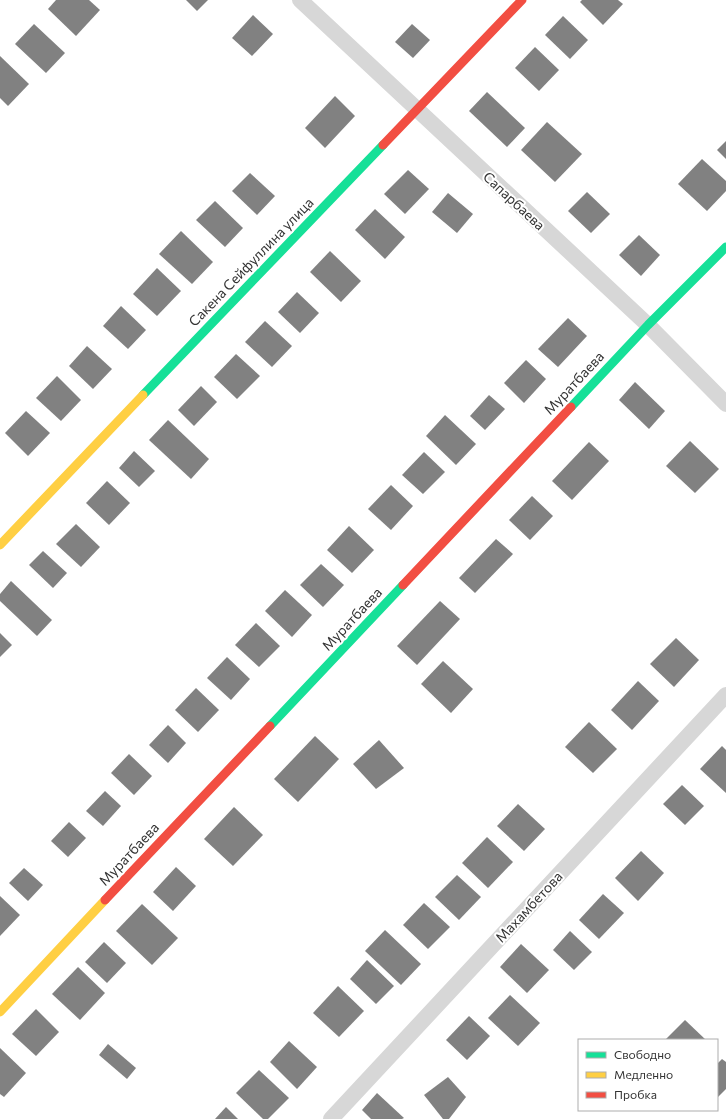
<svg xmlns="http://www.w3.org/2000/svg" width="726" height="1119" font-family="Commissioner,sans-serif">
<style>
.building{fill:#818181}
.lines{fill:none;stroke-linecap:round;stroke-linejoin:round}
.street{stroke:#d7d7d7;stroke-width:16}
.fast{stroke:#16e098;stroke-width:9}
.slow{stroke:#ffcf43;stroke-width:9}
.jam{stroke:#f24e42;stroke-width:9}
.labels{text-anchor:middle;stroke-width:4;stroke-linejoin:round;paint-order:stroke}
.street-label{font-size:14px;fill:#333;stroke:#fff}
</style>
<rect width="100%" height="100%" fill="#fff"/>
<g class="building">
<path d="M56 0H89L100 10 76 36 48 9Z"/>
<path d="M186 0H208L197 11Z"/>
<path d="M582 0H618L623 4 603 25 580 2Z"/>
<path d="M253 15 273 34 252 56 232 38Z"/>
<path d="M563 16 588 40 570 59 545 35Z"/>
<path d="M34 24 65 53 46 73 15 44Z"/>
<path d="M412 24 430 40 413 58 395 42Z"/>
<path d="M535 47 559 70 539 91 515 68Z"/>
<path d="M0 56 29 84 8 106 0 98Z"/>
<path d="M487 92 525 128 507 147 469 111Z"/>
<path d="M335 96 355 116 325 148 305 128Z"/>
<path d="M547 122 582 154 555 182 521 150Z"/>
<path d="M726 141V159L717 150Z"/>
<path d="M702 159 726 181V191L707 211 678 184Z"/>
<path d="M408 170 429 189 405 214 384 194Z"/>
<path d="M250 173 275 196 257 215 232 191Z"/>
<path d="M587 192 610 214 591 233 568 211Z"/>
<path d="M448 193 473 214 457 233 432 212Z"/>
<path d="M215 201 243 228 225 247 196 220Z"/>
<path d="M375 209 405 237 385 259 355 230Z"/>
<path d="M181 231 213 262 192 284 159 254Z"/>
<path d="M639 235 660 255 641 276 619 255Z"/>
<path d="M330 251 361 281 341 302 310 272Z"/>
<path d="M157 268 181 291 157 316 133 294Z"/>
<path d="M297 292 319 313 300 333 278 312Z"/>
<path d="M121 306 146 330 128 349 103 326Z"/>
<path d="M568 318 587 336 558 367 538 349Z"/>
<path d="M265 321 292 346 272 367 245 342Z"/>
<path d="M87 346 112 369 93 389 69 366Z"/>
<path d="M236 354 260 376 237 399 214 377Z"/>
<path d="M526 360 546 379 524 403 504 383Z"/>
<path d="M57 376 81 400 61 421 36 398Z"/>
<path d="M635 382 665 411 649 429 619 400Z"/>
<path d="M201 386 217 402 194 426 178 410Z"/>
<path d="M489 395 505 409 485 430 470 416Z"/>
<path d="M26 411 50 433 28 456 5 433Z"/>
<path d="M445 415 476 444 456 465 426 436Z"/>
<path d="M168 420 209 459 191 479 149 440Z"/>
<path d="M690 441 719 469 695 493 666 466Z"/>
<path d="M589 442 609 461 572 500 552 481Z"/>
<path d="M134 451 155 471 139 487 119 468Z"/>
<path d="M424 452 445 472 423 494 402 475Z"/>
<path d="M107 481 130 503 109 525 86 503Z"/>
<path d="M391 485 413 506 391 530 368 509Z"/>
<path d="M532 496 553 516 530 540 509 520Z"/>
<path d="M76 524 100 547 81 567 56 544Z"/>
<path d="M349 526 374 550 352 573 327 550Z"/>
<path d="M496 539 513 554 475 593 459 578Z"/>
<path d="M43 551 67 573 53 588 29 565Z"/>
<path d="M321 564 344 585 323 607 300 585Z"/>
<path d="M11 581 52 620 37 636 0 601V594Z"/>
<path d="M285 590 312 615 292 637 265 611Z"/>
<path d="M440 601 460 619 417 665 397 646Z"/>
<path d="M256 623 280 646 259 667 235 645Z"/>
<path d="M0 633 12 645 0 657Z"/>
<path d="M676 638 699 660 674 687 650 664Z"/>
<path d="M227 657 250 679 231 700 207 678Z"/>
<path d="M443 661 473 689 451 713 421 684Z"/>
<path d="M638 681 659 701 632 730 611 710Z"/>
<path d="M196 688 219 710 198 732 175 710Z"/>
<path d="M589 722 617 749 593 773 565 747Z"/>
<path d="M168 725 186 743 168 763 149 745Z"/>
<path d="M315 736 339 759 298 802 274 779Z"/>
<path d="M379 740 404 768 376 789 353 764Z"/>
<path d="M722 746 726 750V793L700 769Z"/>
<path d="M129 754 152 776 134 795 111 773Z"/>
<path d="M682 785 704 806 685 825 663 804Z"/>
<path d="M105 791 121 806 103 826 86 811Z"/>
<path d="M518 804 545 829 524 851 497 826Z"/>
<path d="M234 807 263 835 233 866 204 839Z"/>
<path d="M69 822 86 838 68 857 51 841Z"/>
<path d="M487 837 513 862 488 888 462 863Z"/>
<path d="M641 851 664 873 638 901 615 878Z"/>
<path d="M176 867 196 886 173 911 153 892Z"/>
<path d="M24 868 43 885 28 901 9 883Z"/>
<path d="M457 875 481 897 459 920 435 897Z"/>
<path d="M603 894 624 913 599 939 579 920Z"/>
<path d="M0 896 20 915 0 936Z"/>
<path d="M424 903 450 927 428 949 403 925Z"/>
<path d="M142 904 178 938 152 965 116 931Z"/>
<path d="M385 930 421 964 401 985 365 951Z"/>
<path d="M570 931 592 952 574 970 553 950Z"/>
<path d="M104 942 126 963 107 983 85 962Z"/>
<path d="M521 944 549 970 527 993 500 967Z"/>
<path d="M367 960 394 986 376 1004 350 979Z"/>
<path d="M78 967 105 993 80 1020 52 994Z"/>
<path d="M338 986 364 1011 339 1037 313 1013Z"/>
<path d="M510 995 540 1023 518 1046 488 1018Z"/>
<path d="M36 1009 59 1032 36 1056 12 1034Z"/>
<path d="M469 1016 490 1036 467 1060 446 1040Z"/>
<path d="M685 1020 706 1040H665Z"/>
<path d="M289 1041 317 1067 297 1089 270 1062Z"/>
<path d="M108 1044 136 1068 127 1079 99 1055Z"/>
<path d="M0 1048 26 1073 4 1097 0 1094Z"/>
<path d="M722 1059 726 1062V1089L717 1098V1064Z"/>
<path d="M259 1070 289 1098 268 1119H263L236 1093Z"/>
<path d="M448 1077 466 1097 449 1119H443L424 1095Z"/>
<path d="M377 1093 404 1118 402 1119H371L362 1110Z"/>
<path d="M226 1107 238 1119H215Z"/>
</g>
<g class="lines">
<g class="street">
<path d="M300 0 648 325 726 404"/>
<path d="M331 1119 726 695"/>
</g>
<g class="fast">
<path d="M143 395 383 145"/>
<path d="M571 407 648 325 726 247"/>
<path d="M270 726 403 585"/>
</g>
<g class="slow">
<path d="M0 545 143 395"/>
<path d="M0 1012 105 900"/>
</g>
<g class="jam">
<path d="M383 145 522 0"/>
<path d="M403 585 571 407"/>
<path d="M105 900 270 726"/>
</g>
</g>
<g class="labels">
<g class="street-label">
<text transform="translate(514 201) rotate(43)" y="5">Сапарбаева</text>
<text transform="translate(251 262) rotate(-46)" y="5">Сакена Сейфуллина улица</text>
<text transform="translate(574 383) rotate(-47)" y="5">Муратбаева</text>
<text transform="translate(352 619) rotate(-47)" y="5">Муратбаева</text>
<text transform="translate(129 854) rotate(-47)" y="5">Муратбаева</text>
<text transform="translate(529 907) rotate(-47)" y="5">Махамбетова</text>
</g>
</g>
<rect x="578" y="1039" width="140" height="72" fill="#ffffff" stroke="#adadad"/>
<rect x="586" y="1052" width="20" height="6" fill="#16e098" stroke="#adadad"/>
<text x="614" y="1059" font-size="12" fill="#333333">Свободно</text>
<rect x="586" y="1072" width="20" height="6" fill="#ffcf43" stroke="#adadad"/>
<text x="614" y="1079" font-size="12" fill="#333333">Медленно</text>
<rect x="586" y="1092" width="20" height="6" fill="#f24e42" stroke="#adadad"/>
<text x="614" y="1099" font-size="12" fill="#333333">Пробка</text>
</svg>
